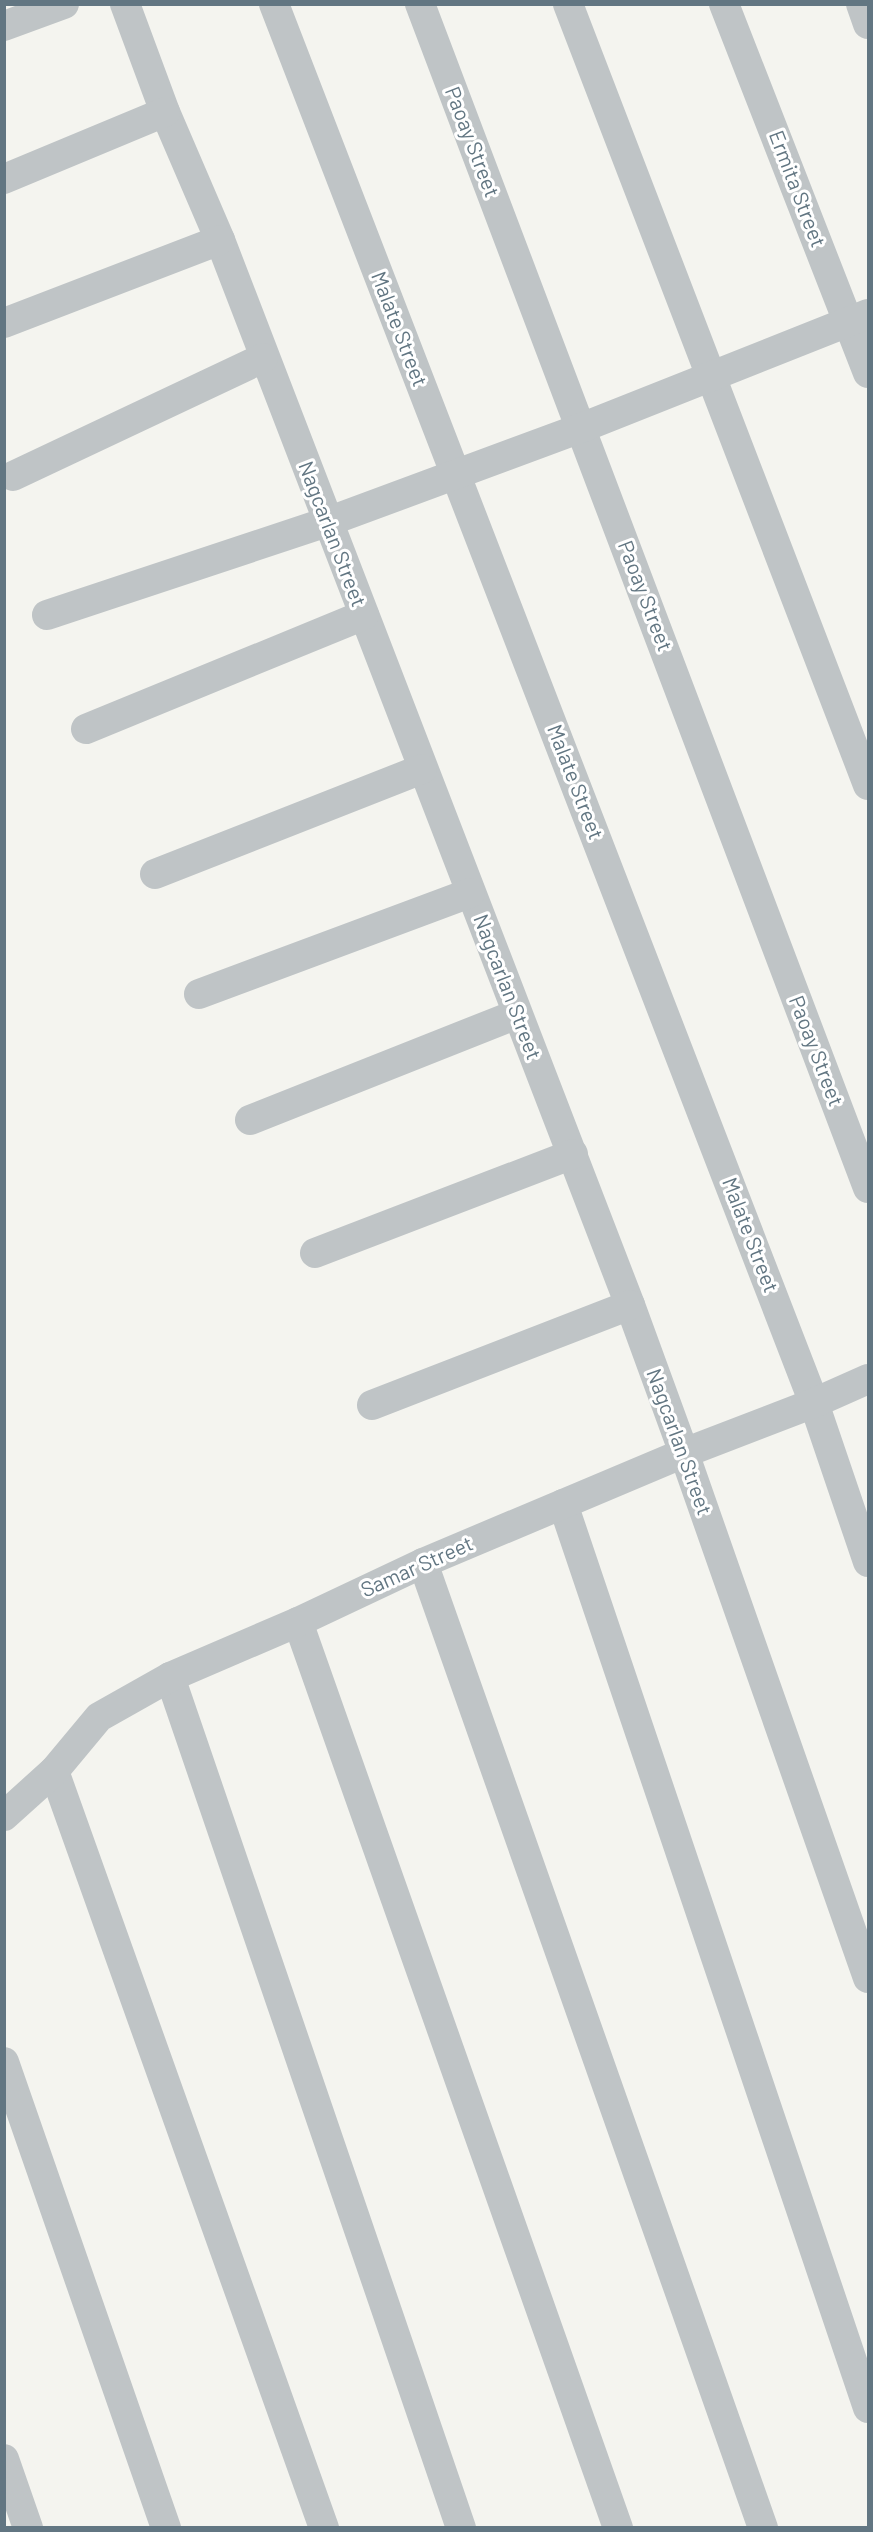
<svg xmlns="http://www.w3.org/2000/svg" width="873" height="2532" font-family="Barlow,sans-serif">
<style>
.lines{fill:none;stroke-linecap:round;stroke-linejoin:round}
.minor{stroke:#bfc4c6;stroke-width:30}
.labels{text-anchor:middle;stroke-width:6;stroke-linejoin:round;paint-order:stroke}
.street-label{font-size:21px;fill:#627682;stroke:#fff}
</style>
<rect width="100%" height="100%" fill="#f4f4ef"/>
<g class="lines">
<g class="minor">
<path d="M125 4 165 112 220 240 630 1305 684 1453 868 1978"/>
<path d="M274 4 814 1403 868 1562"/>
<path d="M420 4 868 1188"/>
<path d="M568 4 868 785"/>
<path d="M724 4 868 373"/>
<path d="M861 4 868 24"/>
<path d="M4 26 64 4"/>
<path d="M4 179 165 112"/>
<path d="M4 323 220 240"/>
<path d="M13 476 263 358"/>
<path d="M47 615 327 522 581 428 868 314"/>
<path d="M86 729 364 615"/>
<path d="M155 874 422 769"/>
<path d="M199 994 470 893"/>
<path d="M250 1120 517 1014"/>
<path d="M315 1253 573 1154"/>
<path d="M372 1405 630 1305"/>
<path d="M563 1504 868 2408"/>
<path d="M423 1563 763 2528"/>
<path d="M298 1622 618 2528"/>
<path d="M170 1677 461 2528"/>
<path d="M54 1771 324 2528"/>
<path d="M4 1816 54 1771 99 1717 170 1677 298 1622 423 1563 684 1453 814 1403 868 1379"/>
<path d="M4 2062 166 2528"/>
<path d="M4 2459 28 2528"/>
</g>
</g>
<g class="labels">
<g class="street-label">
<text transform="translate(472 142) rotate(69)" y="7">Paoay Street</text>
<text transform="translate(797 189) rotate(69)" y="7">Ermita Street</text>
<text transform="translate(399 329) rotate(69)" y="7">Malate Street</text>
<text transform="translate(332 534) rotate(69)" y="7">Nagcarlan Street</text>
<text transform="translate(645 596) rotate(69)" y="7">Paoay Street</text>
<text transform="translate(575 782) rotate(69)" y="7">Malate Street</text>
<text transform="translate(507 987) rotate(69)" y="7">Nagcarlan Street</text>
<text transform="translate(816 1051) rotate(69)" y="7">Paoay Street</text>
<text transform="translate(750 1235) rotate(69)" y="7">Malate Street</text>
<text transform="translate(679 1442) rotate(70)" y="7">Nagcarlan Street</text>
<text transform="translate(417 1567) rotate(-24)" y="7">Samar Street</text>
</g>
</g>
<rect width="873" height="2532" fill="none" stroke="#627682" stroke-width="12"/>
</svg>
